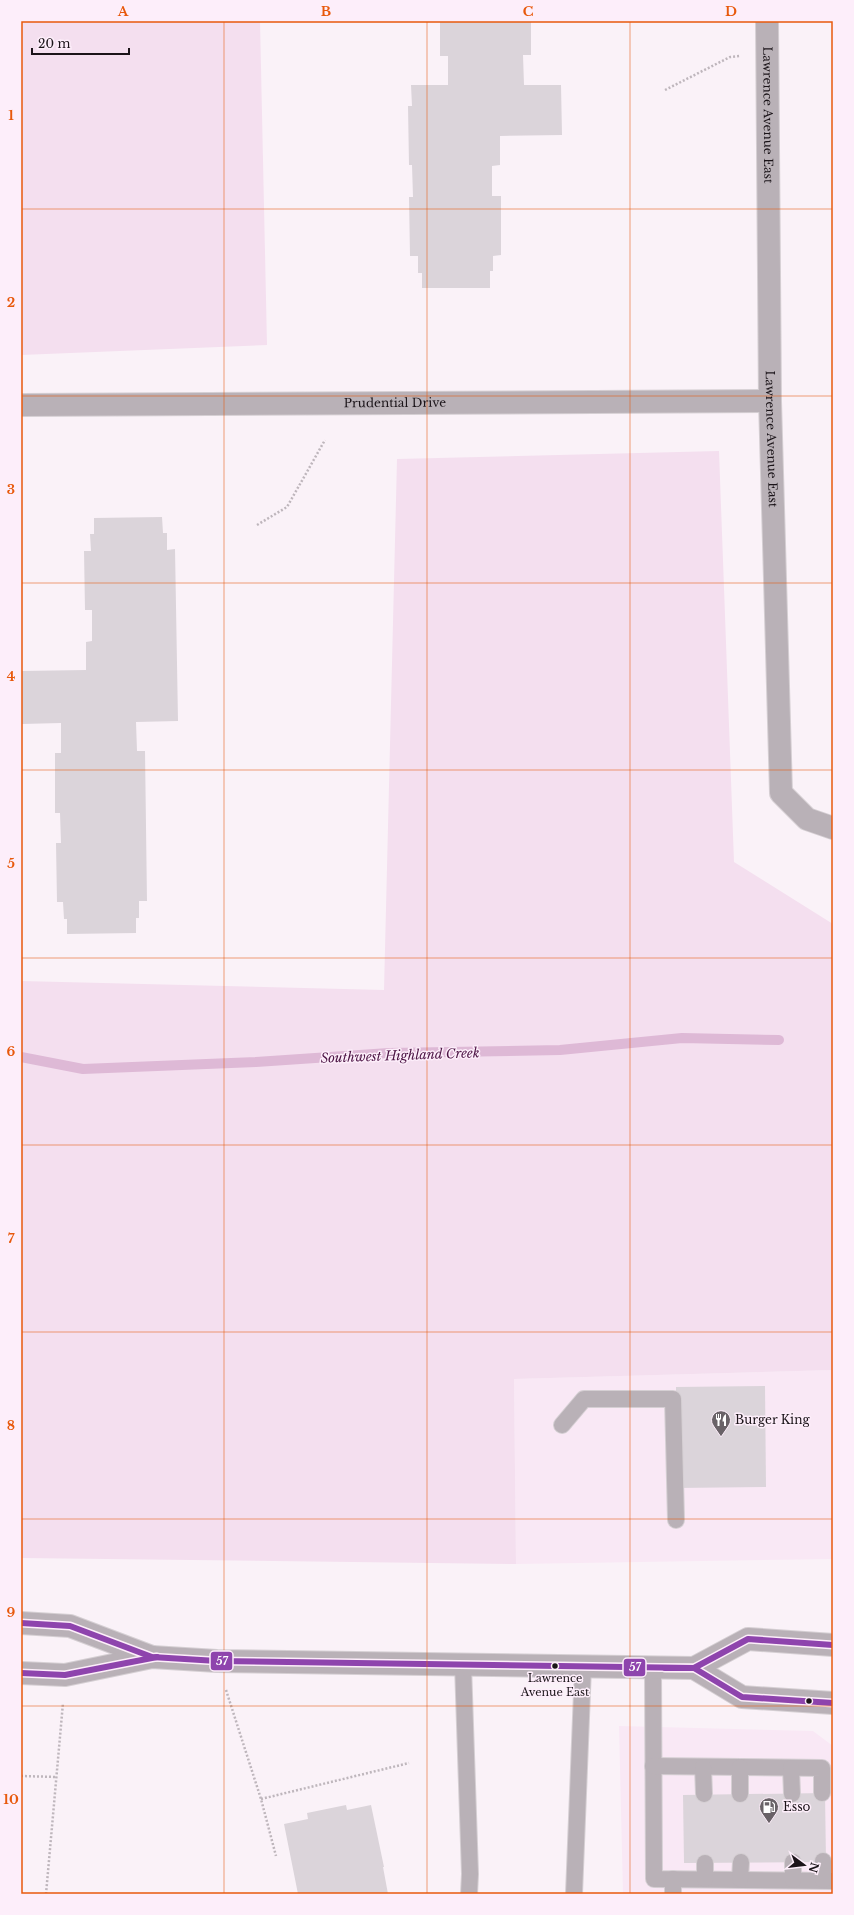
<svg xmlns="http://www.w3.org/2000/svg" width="854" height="1915" font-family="'Libre Baskerville',serif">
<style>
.built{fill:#f9e8f5}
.green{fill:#f4dfef}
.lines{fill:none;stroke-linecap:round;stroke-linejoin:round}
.stream{stroke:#deb9d6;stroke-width:10}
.building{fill:#dbd4da}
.service-casing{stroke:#d5cfd3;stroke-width:18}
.minor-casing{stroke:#d5cfd3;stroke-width:24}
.secondary-casing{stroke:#d5cfd3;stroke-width:24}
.path{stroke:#beb6bc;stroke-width:2.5;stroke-dasharray:2 2;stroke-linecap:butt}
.service{stroke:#b9b1b7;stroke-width:16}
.minor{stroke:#b9b1b7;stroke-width:22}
.secondary{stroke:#b9b1b7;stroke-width:22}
.bus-1-casing{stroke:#fdeefa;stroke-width:9}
.bus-1{stroke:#8e44ad;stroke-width:6}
.grid{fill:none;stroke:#e8590c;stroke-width:1;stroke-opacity:0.55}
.bus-dot{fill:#1b1419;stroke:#fdeefa;stroke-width:1.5}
.labels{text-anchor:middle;stroke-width:3;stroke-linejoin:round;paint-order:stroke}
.bus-label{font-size:11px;fill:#1b1419;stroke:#fdeefa}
.street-label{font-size:12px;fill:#1b1419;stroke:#fdeefa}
.poi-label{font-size:12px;fill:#1b1419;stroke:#fdeefa;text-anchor:start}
.water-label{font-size:13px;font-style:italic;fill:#4b1243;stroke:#fdeefa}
.line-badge{stroke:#fdeefa;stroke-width:1.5}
.badge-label{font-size:11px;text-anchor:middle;font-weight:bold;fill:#fff}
.neatline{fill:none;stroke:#e8590c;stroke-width:1.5}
.grid-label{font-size:13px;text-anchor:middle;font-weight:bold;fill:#e8590c}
</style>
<rect width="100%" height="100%" fill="#faf2f8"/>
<g class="built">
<path d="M833 1370V1559L516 1564 514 1379Z"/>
<path d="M619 1726 813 1731 833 1746V1894H623Z"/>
</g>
<g class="green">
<path d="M21 21H260L267 345 21 355Z"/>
<path d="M719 451 734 862 833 924V1370L514 1379 516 1564 21 1558V981L384 990 397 459Z"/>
</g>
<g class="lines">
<path class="stream" d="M21 1057 83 1069 256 1062 389 1053 560 1050 682 1038 779 1040"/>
</g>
<g class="building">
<path d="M440 21H531V55H523L524 85H561L562 135 500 136V165L492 166V196H501V255L493 256V271H490V288H422V273H418V256H410L409 197H413L412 165H409L408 106H412L411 85H448V56H440Z"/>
<path d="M162 517 163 533H167V550L175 549 178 721 136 722 137 751H145L147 901H139V918H136V933L67 934V919H64L63 902H57L56 843H61L60 813H55V753H61V723L22 724 21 671 86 670V642L92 641V610H85L84 551H91L90 534H94V518Z"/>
<path d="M765 1386 766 1487 677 1488 676 1387Z"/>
<path d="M825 1793 826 1862 684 1863 683 1795Z"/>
<path d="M346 1805 347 1810 371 1805 384 1867H383L388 1894H298L284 1824 308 1819 307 1813Z"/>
</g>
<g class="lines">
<g class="service-casing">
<g id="service">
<path d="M562 1425 584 1399H673L676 1520"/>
<path d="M463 1665 470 1874 469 1894"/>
<path d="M653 1668 654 1879 833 1881"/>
<path d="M653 1766 822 1768V1793"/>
<path d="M703 1767 704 1794"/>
<path d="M740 1767V1794"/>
<path d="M791 1768 792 1794"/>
<path d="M705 1863V1879"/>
<path d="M673 1879V1894"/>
<path d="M740 1879 741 1862"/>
<path d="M793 1880V1862"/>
<path d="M823 1880V1861"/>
<path d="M574 1894 583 1667"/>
</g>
</g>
<g class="minor-casing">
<g id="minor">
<path id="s1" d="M767 21 770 401 781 793 807 819 833 828"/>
<path id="s2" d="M21 405 770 401"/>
</g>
</g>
<g class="secondary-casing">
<g id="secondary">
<path d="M21 1623 70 1626 152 1657"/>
<path d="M694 1668 742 1697 833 1703"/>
<path d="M21 1673 65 1675 152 1657 217 1661 694 1668 748 1639 833 1645"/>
</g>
</g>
<g class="path">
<path d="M665 90 730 57 740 56"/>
<path d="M257 525 287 507 325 440"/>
<path d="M226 1690 261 1799 276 1856"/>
<path d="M21 1776 57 1777"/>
<path d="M261 1799 409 1763"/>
<path d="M46 1894 63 1703"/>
</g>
<use href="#service" class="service"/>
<use href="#minor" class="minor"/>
<use href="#secondary" class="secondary"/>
<g class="bus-1-casing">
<g id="bus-1">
<path d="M21 1623 70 1626 152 1657 217 1661 694 1668 742 1697 833 1703"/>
<path d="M665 1668H694L748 1639 833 1645"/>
<path d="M21 1673 65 1675 157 1657"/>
</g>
</g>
<use href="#bus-1" class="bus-1"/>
</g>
<path class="grid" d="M224 21V1894M427 21V1894M630 21V1894M21 209H833M21 396H833M21 583H833M21 770H833M21 958H833M21 1145H833M21 1332H833M21 1519H833M21 1706H833"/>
<defs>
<g id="restaurant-pin" transform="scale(1)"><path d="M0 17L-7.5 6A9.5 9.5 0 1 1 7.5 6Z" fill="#696267" stroke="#fdeefa"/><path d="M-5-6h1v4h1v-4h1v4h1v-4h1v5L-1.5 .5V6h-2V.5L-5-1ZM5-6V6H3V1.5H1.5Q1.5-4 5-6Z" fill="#fff"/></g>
<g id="fuel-pin" transform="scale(1)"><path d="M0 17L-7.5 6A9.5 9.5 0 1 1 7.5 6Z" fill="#696267" stroke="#fdeefa"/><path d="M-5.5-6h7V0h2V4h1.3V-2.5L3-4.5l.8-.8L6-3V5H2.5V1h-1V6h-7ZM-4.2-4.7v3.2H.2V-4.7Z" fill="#fff"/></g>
</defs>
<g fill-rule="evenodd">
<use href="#restaurant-pin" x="721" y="1420"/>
<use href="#fuel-pin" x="769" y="1807"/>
</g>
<g class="bus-dot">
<circle cx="555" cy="1666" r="3.5"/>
<circle cx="809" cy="1701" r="3.5"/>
</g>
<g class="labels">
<g class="bus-label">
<text x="555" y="1682">Lawrence<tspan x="555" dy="14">Avenue East</tspan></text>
</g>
<g class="street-label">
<text dy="4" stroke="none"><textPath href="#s1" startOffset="94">Lawrence Avenue East</textPath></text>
<text dy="4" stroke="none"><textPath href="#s2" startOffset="374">Prudential Drive</textPath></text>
<text dy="4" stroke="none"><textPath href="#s1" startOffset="418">Lawrence Avenue East</textPath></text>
</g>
<g class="poi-label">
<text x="735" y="1424">Burger King</text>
<text x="783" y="1811">Esso</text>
</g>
<g class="water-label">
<text transform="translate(400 1055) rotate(-2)" y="5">Southwest Highland Creek</text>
</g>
</g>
<g class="line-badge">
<rect x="210" y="1651" width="23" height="20" rx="4" fill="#8e44ad"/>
<rect x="623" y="1658" width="23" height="19" rx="4" fill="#8e44ad"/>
</g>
<g class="badge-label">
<text x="222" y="1665">57</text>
<text x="635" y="1671">57</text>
</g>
<rect width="854" height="1915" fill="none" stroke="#fdeefa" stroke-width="44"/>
<g transform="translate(804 1865) rotate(105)" stroke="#fdeefa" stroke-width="3" paint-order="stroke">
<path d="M0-3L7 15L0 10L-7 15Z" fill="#1b1419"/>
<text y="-6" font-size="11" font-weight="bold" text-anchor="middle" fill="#1b1419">N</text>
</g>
<path d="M32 48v6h97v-6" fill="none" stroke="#1b1419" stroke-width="2"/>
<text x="38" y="48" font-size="12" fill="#1b1419" stroke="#fdeefa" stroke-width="3" paint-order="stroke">20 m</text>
<rect x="22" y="22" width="810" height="1871" class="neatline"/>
<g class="grid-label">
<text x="123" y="16">A</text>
<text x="326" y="16">B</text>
<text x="528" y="16">C</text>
<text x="731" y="16">D</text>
<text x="11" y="120">1</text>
<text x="11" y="307">2</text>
<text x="11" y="494">3</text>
<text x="11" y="681">4</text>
<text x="11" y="868">5</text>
<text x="11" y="1056">6</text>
<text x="11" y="1243">7</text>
<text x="11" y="1430">8</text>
<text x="11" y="1617">9</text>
<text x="11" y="1804">10</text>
</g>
</svg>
